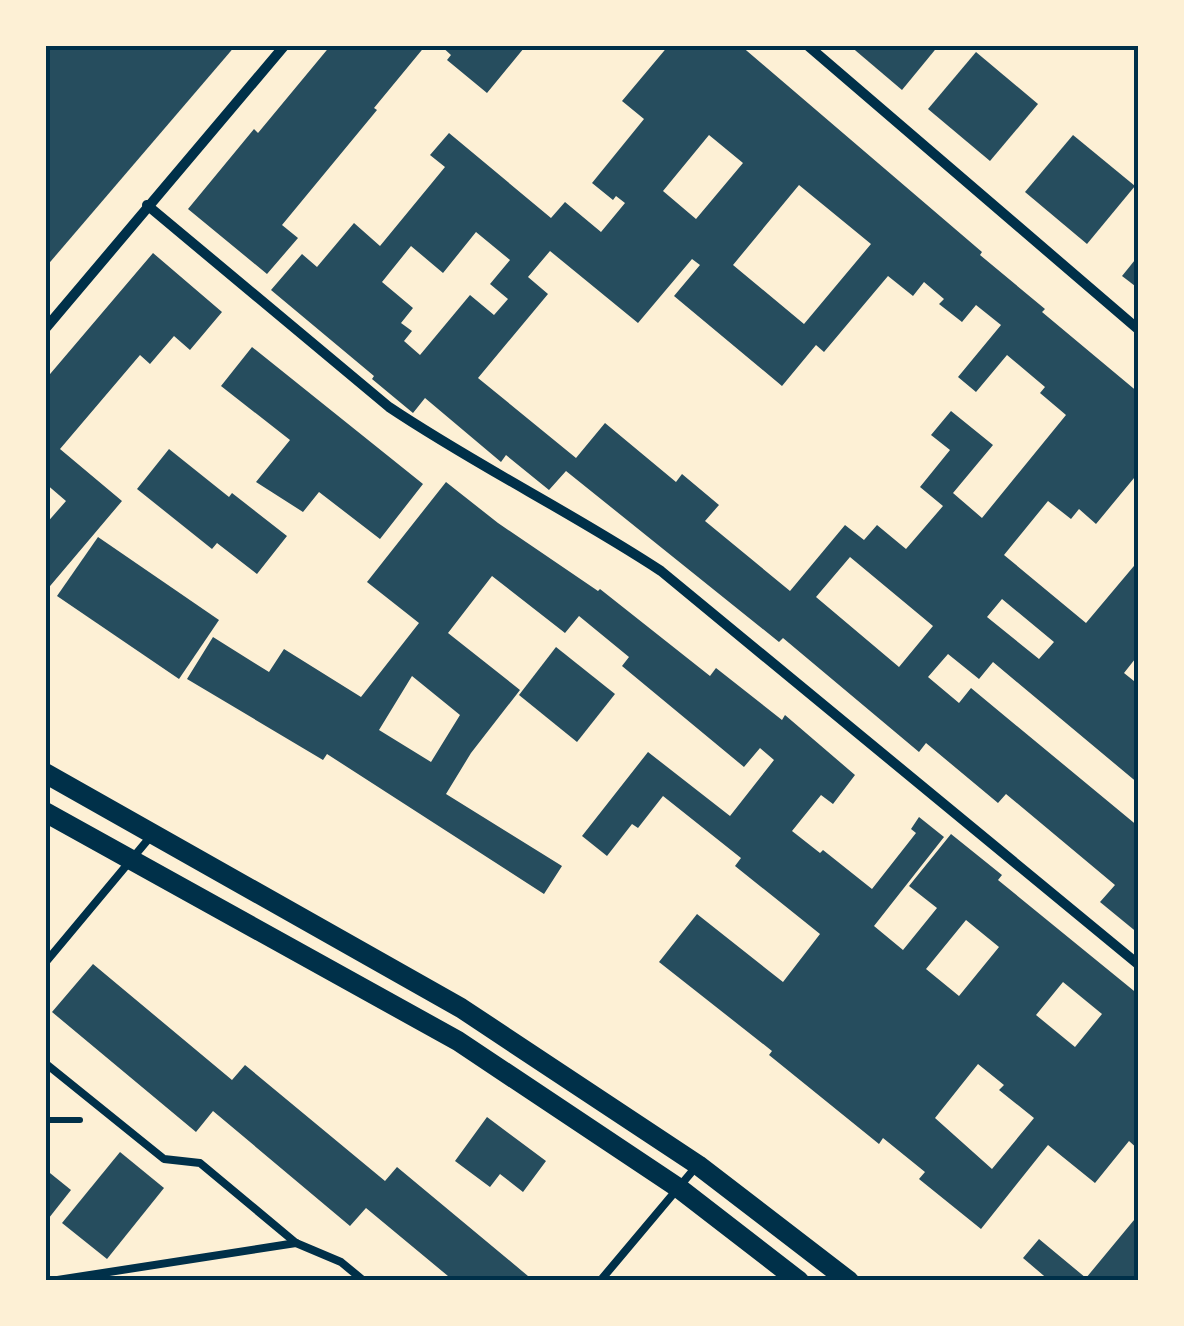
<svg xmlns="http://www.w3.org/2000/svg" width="1184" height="1326" font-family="'Golos Text',sans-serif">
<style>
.building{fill:#264d5e;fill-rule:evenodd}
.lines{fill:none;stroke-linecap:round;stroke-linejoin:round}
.path{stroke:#003049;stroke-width:6}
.service{stroke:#003049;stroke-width:8}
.minor{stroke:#003049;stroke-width:10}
.secondary{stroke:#003049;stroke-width:20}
.neatline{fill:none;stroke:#003049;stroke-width:4}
</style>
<rect width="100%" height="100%" fill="#fdf0d5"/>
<g class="building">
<path d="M45 45H236L45 268Z"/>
<path d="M331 45H426L374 108 377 110 282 225 298 238 267 274 188 209 254 129 258 133Z"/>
<path d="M440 45H520L524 48 487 93 447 60 451 55Z"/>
<path d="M669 45H740L982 252 980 255 1045 309 1042 312 1139 393V472L1096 524 1079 509 1071 519 1048 501 1004 555 1086 623 1139 560V654L1124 673 1139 685V784L993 662 979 679 948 654 928 677 959 703 971 688 1139 827V934L1100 902 1115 885 1006 794 998 803 926 743 919 752 783 638 779 642 566 471 549 490 506 455 501 462 425 398 413 413 372 379 374 376 271 290 302 254 317 267 354 223 380 246 445 167 430 155 449 133 551 218 565 202 601 232 625 203 616 196 613 200 592 183 644 119 622 101ZM709 135 743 163 696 219 663 191ZM799 185 871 244 804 324 733 265ZM476 232 510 260 490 284 508 299 494 315 470 295 420 355 404 341 412 331 401 323 413 308 382 282 411 246 443 273ZM550 251 638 323 692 259 700 265 674 296 782 386 816 345 824 352 888 276 913 296 924 282 944 299 939 304 962 322 976 305 1001 325 958 377 976 392 1007 355 1045 387 1040 393 1066 415 982 518 953 493 993 445 951 411 931 435 950 450 920 487 943 506 906 549 877 525 864 540 845 525 790 591 705 521 719 505 682 474 676 482 605 423 576 458 478 378 548 294 528 277ZM850 557 933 626 899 667 816 597ZM1002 599 1054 642 1039 659 987 617Z"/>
<path d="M849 45H939L902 90Z"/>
<path d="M976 52 1038 104 990 161 928 109Z"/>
<path d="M1073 135 1135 186 1087 244 1025 192Z"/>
<path d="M153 253 222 312 190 350 174 336 150 364 140 355 60 449 122 501 45 592V525L66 501 45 483V380Z"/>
<path d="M1139 255V289L1122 276Z"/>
<path d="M252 347 423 484 380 539 319 492 303 512 256 482 290 440 221 386Z"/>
<path d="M169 449 229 497 232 493 287 536 257 574 217 543 212 549 137 489Z"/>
<path d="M446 482 498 523 598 591 600 589 710 676 716 668 782 720 785 715 855 775 833 804 821 795 792 831 820 853 823 850 872 889 916 833 911 829 919 817 944 837 874 926 903 950 937 908 909 886 951 834 1002 875 998 880 1139 995V1090L1135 1095 1139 1097V1150L1129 1141 1095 1183 1048 1145 981 1229 919 1179 925 1172 883 1138 879 1144 769 1055 772 1051 659 962 697 914 783 982 820 934 735 866 741 858 663 796 638 828 632 824 607 856 582 836 648 752 730 816 774 760 760 748 744 767 622 666 629 657 579 616 565 633 492 576 448 633 520 690 471 753 446 794 562 866 544 894 327 754 323 760 187 679 213 637 269 672 284 649 361 697 419 623 367 582ZM412 676 460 715 431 762 379 730ZM966 920 999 947 959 996 926 969ZM1063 982 1102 1014 1075 1047 1036 1015ZM978 1064 1004 1085 999 1090 1034 1118 992 1169 935 1118Z"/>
<path d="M98 537 219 620 179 679 57 596Z"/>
<path d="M556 647 615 694 577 742 519 695Z"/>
<path d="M93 964 232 1080 245 1065 385 1181 397 1167 534 1281H454L366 1208 350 1226 213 1111 196 1132 52 1012Z"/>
<path d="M487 1117 546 1161 523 1192 500 1174 490 1187 455 1161Z"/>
<path d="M120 1152 164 1188 107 1259 62 1223Z"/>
<path d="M45 1169 71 1190 45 1223Z"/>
<path d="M1139 1214V1281H1050L1023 1258 1039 1239 1086 1278Z"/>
</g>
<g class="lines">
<path class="path" d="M45 1120H80"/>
<g class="service">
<path d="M45 963 151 836"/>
<path d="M45 1063 164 1159 200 1163 296 1243 341 1262 364 1281"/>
<path d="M51 1281 296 1243"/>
<path d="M600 1281 695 1168"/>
</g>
<g class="minor">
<path d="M807 45 1139 330"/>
<path d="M147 205 389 407C477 466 573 513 661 571L1139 965"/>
<path d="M45 329 285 45"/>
</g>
<g class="secondary">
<path d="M45 773 461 1008 698 1165 849 1281"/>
<path d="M45 812 458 1041 680 1189 799 1281"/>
</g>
</g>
<rect width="1184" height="1326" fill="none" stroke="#fdf0d5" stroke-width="95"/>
<rect x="48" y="48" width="1088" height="1230" class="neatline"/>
</svg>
